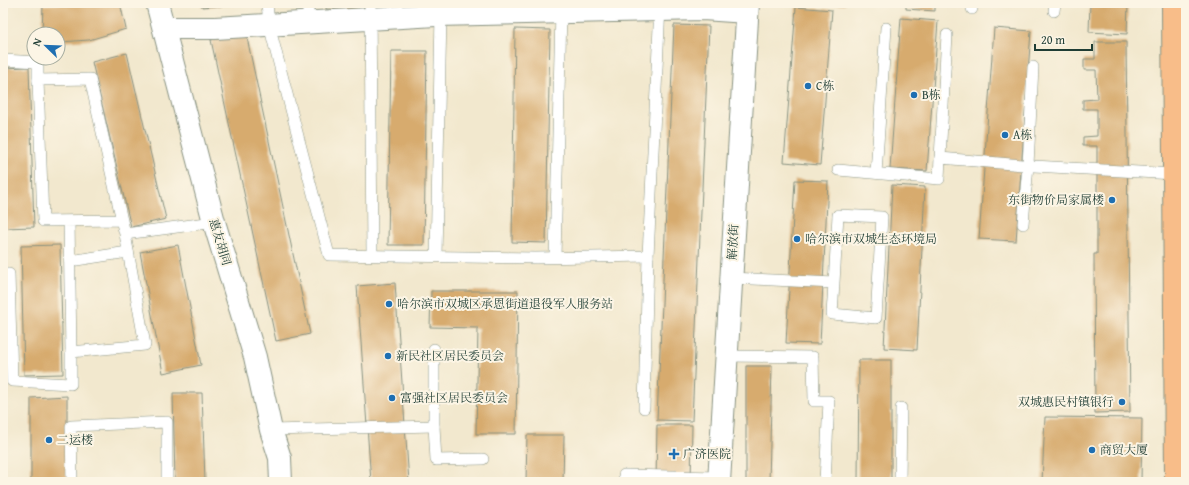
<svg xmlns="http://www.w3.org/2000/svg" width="1189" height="485" font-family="'Gentium Book Plus','Noto Serif SC',serif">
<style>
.building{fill:#d7ab6e}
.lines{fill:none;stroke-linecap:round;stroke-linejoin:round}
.service-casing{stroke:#889281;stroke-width:12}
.minor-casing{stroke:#889281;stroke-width:24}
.tertiary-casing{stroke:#889281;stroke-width:24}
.primary-casing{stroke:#889281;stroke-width:24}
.service{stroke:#fff;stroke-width:11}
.minor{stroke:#fff;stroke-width:22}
.tertiary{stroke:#fff;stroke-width:22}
.primary{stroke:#f8bd89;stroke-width:22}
.poi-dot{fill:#1f6fb2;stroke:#fcf5e5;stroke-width:1.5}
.labels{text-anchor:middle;stroke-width:4;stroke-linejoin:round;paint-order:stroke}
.poi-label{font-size:12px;fill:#1f3d34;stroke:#fcf5e5;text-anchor:start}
.street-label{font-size:12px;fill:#1f3d34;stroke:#fcf5e5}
</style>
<rect width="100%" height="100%" fill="#fcf5e5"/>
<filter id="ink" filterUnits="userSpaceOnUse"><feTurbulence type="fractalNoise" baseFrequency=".025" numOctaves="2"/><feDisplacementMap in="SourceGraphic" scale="8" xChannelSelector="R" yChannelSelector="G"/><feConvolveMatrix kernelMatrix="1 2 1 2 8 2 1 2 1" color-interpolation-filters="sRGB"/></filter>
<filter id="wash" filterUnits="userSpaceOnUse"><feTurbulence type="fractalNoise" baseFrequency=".012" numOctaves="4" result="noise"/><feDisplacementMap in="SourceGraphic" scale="16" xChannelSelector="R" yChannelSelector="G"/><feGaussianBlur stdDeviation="0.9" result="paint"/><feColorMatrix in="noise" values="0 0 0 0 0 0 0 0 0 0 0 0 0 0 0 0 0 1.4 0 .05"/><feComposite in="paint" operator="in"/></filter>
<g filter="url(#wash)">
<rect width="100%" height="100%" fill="#f2e8ce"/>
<g id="blocks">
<g class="building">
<path d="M74 3H120L126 29 89 40 60 42 61 36H58V34H42L43 5Z"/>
<path d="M202 3H234V5L202 7Z"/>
<path d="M326 3H359V10L326 9Z"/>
<path d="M829 3H845V5L829 4Z"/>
<path d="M906 3H935V11L906 9Z"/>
<path d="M1090 3H1128L1127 34 1089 32Z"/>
<path d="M796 7 832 10 820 165 784 162Z"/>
<path d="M901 18 938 21 927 171 890 169Z"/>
<path d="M674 25 709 26 692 421 657 420Z"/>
<path d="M994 28 1031 31 1016 241 979 239Z"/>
<path d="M515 29 550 30 546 243 512 242Z"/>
<path d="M246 33 310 334 276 341 211 40Z"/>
<path d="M1095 42H1126L1130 412 1095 413 1094 254H1097V146H1083V137L1097 136V109H1083V100L1097 99 1096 70H1084V59H1095Z"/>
<path d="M391 51H427L424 245H388Z"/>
<path d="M127 53 166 219 131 227 92 62Z"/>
<path d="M29 67 34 227 3 228V68Z"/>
<path d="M795 180 828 181 820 344 786 343Z"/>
<path d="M892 185 925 187 917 350 884 348Z"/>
<path d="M60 245 63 374 24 375 21 246Z"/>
<path d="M178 245 201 365 163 373 140 252Z"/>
<path d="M395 283 409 482H371L357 286Z"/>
<path d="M431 291H518L516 434H476L478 328 430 327Z"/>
<path d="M859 360H891V482H858Z"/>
<path d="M746 366H772L769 482H746Z"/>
<path d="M173 393H202L205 482H175Z"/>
<path d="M67 396V482H31V398Z"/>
<path d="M1045 417 1142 418 1141 482H1042Z"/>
<path d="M657 425H692L691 482H656Z"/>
<path d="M527 435H564L563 482H526Z"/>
</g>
</g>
</g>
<g filter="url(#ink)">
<use href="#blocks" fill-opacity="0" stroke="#889281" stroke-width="1"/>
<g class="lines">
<g class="service-casing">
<g id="service">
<path d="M267 3 269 25 329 255 536 258 648 256 660 6"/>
<path d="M370 3 372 255"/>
<path d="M972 9V3"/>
<path d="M1054 11 1055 3"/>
<path d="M308 23V3"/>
<path d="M3 60 38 62V80"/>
<path d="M940 158 947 35"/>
<path d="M838 170 939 179 940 158 1034 166 1174 174"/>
<path d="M876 173 886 28"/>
<path d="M69 221 71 352 145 345 125 234 90 79 38 80 43 221 121 220 125 234 214 222"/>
<path d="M1023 224 1028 165 1033 67"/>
<path d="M436 256 441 15"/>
<path d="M555 257 561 12"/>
<path d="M70 261 128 252"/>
<path d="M3 274H9L12 381 71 384V352"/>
<path d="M731 278 834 283 838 215 882 217 876 318 832 314 834 283"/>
<path d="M727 356 813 357 814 401H829L825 482"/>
<path d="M644 408 648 256"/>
<path d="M434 426 436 460 483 459"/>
<path d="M271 430 434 426V349"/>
<path d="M624 475 719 477"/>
<path d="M72 482 71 426 167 422V482"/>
<path d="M900 482 901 408"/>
</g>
</g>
<g class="minor-casing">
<path id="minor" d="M164 28H215L436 15 703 9 747 12"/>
</g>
<g class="tertiary-casing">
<g id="tertiary">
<path d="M157 3 214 222 255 357 271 430 280 458 281 482"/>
<path d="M719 482 748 3"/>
</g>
</g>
<g class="primary-casing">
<path id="primary" d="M1173 3 1176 482"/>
</g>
<use href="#service" class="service"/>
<use href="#minor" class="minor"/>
<use href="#tertiary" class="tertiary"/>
<use href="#primary" class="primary"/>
</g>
</g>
<g class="poi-dot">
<circle cx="808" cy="86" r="4"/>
<circle cx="914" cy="95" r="4"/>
<circle cx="1005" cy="135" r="4"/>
<circle cx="1112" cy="200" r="4"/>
<circle cx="797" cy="239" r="4"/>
<circle cx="389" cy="304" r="4"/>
<circle cx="388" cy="356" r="4"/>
<circle cx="392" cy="398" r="4"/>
<circle cx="1122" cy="402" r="4"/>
<circle cx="49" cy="440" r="4"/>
<circle cx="1092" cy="450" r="4"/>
<path d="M672 448h4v4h4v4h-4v4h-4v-4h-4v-4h4z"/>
</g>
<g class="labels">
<g class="poi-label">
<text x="816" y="90">C栋</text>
<text x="922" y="99">B栋</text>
<text x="1013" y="139">A栋</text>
<text x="1104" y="204" text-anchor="end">东街物价局家属楼</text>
<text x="805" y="243">哈尔滨市双城生态环境局</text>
<text x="397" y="308">哈尔滨市双城区承恩街道退役军人服务站</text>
<text x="396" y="360">新民社区居民委员会</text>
<text x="400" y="402">富强社区居民委员会</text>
<text x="1114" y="406" text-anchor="end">双城惠民村镇银行</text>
<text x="57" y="444">二运楼</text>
<text x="1100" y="454">商贸大厦</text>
<text x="683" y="458">广济医院</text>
</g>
<g class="street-label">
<text transform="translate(220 242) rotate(73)" y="4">惠友胡同</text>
<text transform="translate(733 242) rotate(-87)" y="4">解放街</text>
</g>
</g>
<rect width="1189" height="485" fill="none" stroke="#fcf5e5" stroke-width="16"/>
<g transform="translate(46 46) rotate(293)"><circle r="19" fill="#fcf5e5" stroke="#a4ab9e"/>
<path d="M0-3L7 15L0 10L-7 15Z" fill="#1f6fb2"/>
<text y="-6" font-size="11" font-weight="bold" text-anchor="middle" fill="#1f3d34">N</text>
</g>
<path d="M1035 44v6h57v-6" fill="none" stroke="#1f3d34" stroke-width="2"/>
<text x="1041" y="44" font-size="12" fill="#1f3d34" stroke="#fcf5e5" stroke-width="3" paint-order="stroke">20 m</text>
</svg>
